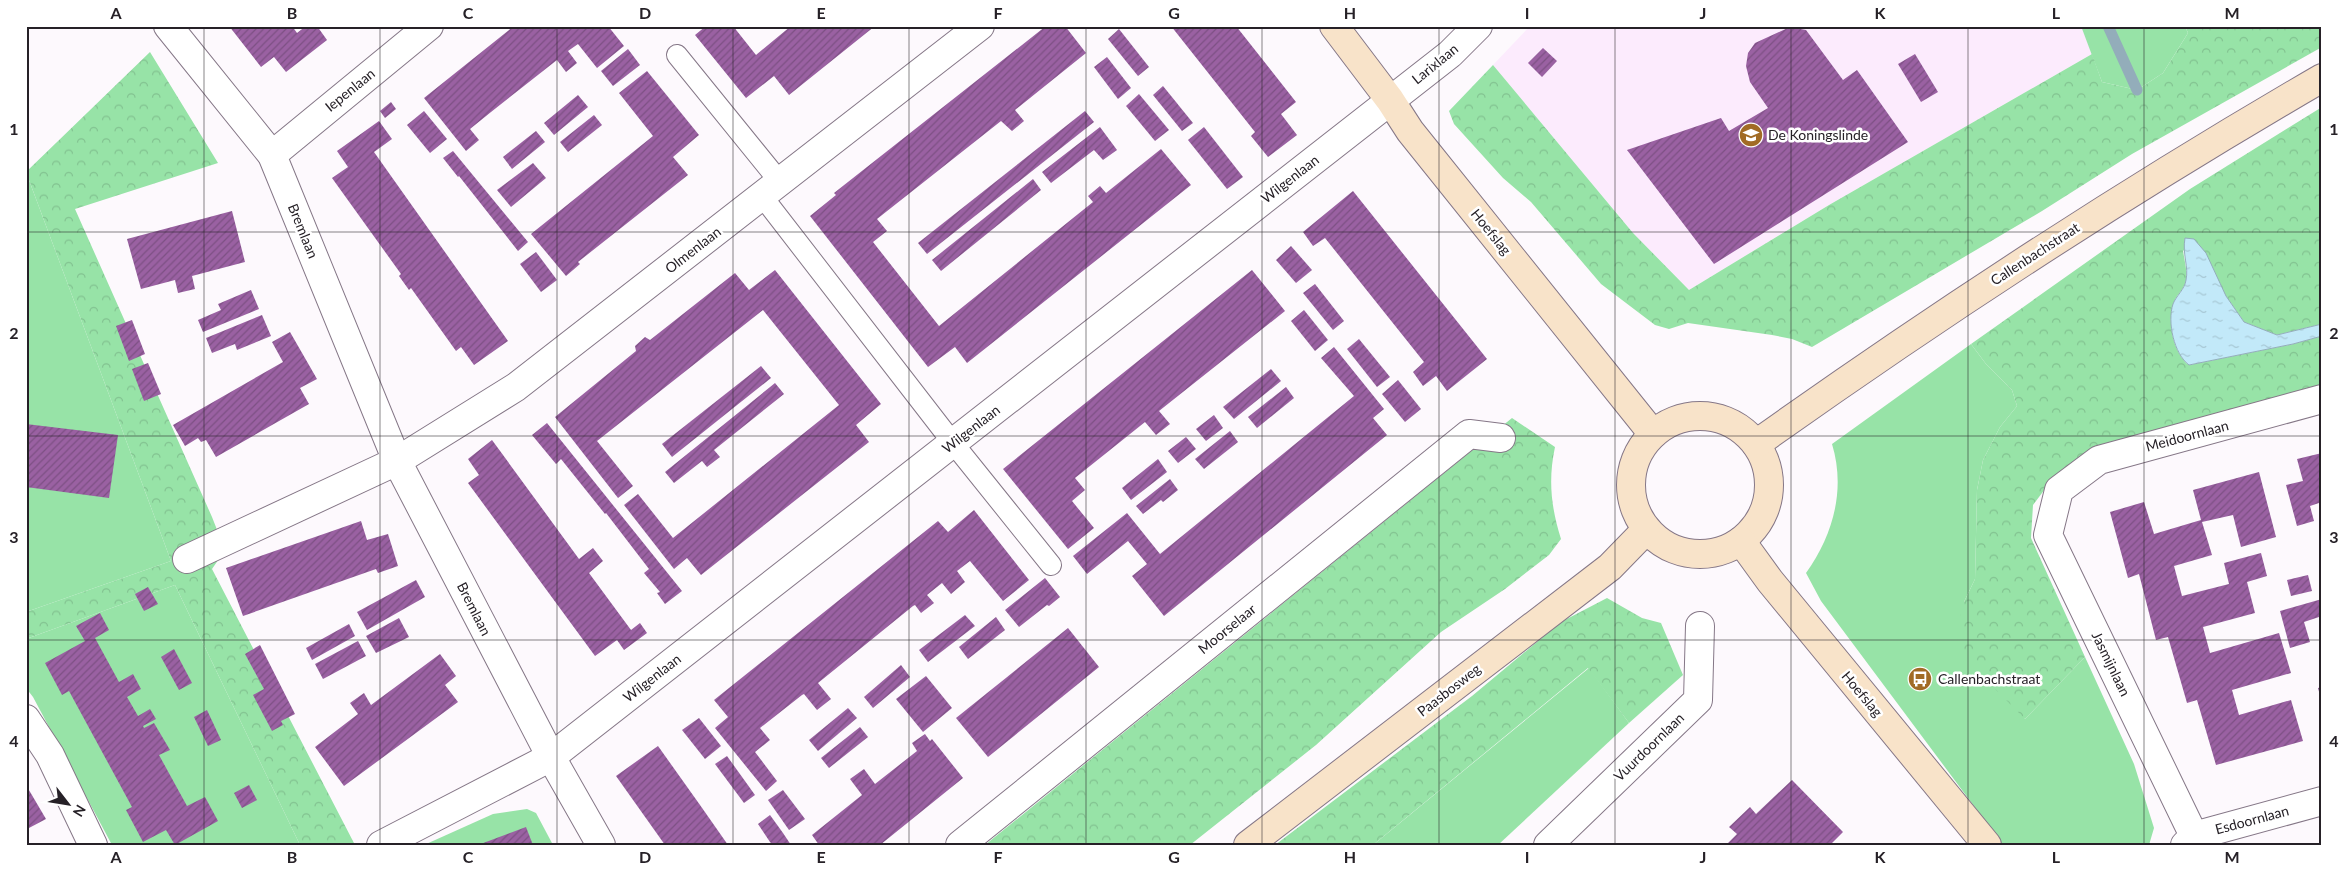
<svg xmlns="http://www.w3.org/2000/svg" width="2348" height="871" font-family="Lato,sans-serif">
<style>
.built{fill:#fcebfd}
.green{fill:#97e3a7}
.forest{fill:url(#forest-crowns)}
.water{fill:url(#water-ripples);stroke:#93adba}
.lines{fill:none;stroke-linecap:round;stroke-linejoin:round}
.stream{stroke:#93adba;stroke-width:11}
.building{fill:url(#building-hatch)}
.lane-casing{stroke:#857787;stroke-width:22}
.street-casing{stroke:#857787;stroke-width:30}
.secondary-casing{stroke:#857787;stroke-width:30}
.lane{stroke:#fff;stroke-width:20}
.street{stroke:#fff;stroke-width:28}
.secondary{stroke:#f8e3c9;stroke-width:28}
.grid{fill:none;stroke:#262127;stroke-width:1;stroke-opacity:0.55}
.labels{text-anchor:middle;stroke-width:5;stroke-linejoin:round;paint-order:stroke}
.street-label{font-size:14px;fill:#262127;stroke:#fff}
.poi-label{font-size:14px;fill:#262127;stroke:#fff;text-anchor:start}
.neatline{fill:none;stroke:#262127;stroke-width:2}
.grid-label{font-size:16px;text-anchor:middle;font-weight:bold;fill:#262127}
</style>
<defs>
<pattern id="forest-crowns" width="20" height="18" patternUnits="userSpaceOnUse" patternTransform="scale(1.25)"><rect width="20" height="18" fill="#97e3a7"/><path d="M2 6a3 3 0 1 1 6 0M12 15a3 3 0 1 1 6 0" fill="none" stroke="#82c290"/></pattern>
<pattern id="water-ripples" width="26" height="14" patternUnits="userSpaceOnUse" patternTransform="scale(1.25)"><rect width="26" height="14" fill="#c2e9f9"/><path d="M2 4q2-2 4 0t4 0M15 11q2-2 4 0t4 0" fill="none" stroke="#a7c8d5"/></pattern>
<pattern id="building-hatch" width="6" height="6" patternUnits="userSpaceOnUse" patternTransform="scale(1.25)"><rect width="6" height="6" fill="#9a61a2"/><path d="M-1 1l2-2M0 6l6-6M5 7l2-2" fill="none" stroke="#7d5084"/></pattern>
</defs>
<rect width="100%" height="100%" fill="#fdf9fd"/>
<path class="built" d="M1530 26H2081L2092 54 1829 205 1689 290 1633 233 1493 65Z"/>
<g class="green">
<path d="M2081 26H2185L2188 33 2163 73 2137 90 2102 82Z"/>
<path d="M26 172 171 561 26 612Z"/>
<path d="M1971 344 1986 364 2012 390 2017 406 2000 427 1983 460 1977 490 1975 579 1964 602 2025 719 2085 657 2134 764 2154 828 2149 845H2003L1821 601 1806 573C1833 535 1846 490 1832 444Z"/>
<path d="M175 585 300 845H112L33 697 26 688V639Z"/>
<path d="M1589 668 1629 723 1498 845H1373Z"/>
<path d="M527 809 536 813 553 845H424L493 814Z"/>
</g>
<g class="forest">
<path d="M2185 26H2322V47L2132 154 2042 211 1812 347 1792 339 1772 335 1688 323 1669 329 1655 325 1601 284 1531 202 1503 178 1454 124 1449 111 1493 65 1633 233 1689 290 1829 205 2092 54 2102 82 2137 90 2163 73 2188 33Z"/>
<path d="M150 52 218 163 75 209 212 517 225 550 212 569 355 845H300L175 585 26 639V612L171 561 26 172Z"/>
<path d="M2322 107V324L2277 335 2244 322 2226 296 2183 250C2184 259 2188 273 2186 281 2184 290 2175 296 2173 305 2167 323 2174 354 2189 365L2293 344 2322 336V386L2051 481 2033 505 2031 538 2085 657 2025 719 1973 667 1962 648 1960 618 1964 602 1975 579 1977 490 1983 460 2000 427 2017 406 2012 390 1986 364 1971 344 2190 189Z"/>
<path d="M1512 418 1555 447C1548 480 1551 507 1561 539L1549 555 1505 589 1441 632 1316 745 1190 845H985Z"/>
<path d="M1607 598 1642 618 1661 623 1683 675 1629 723 1588 668 1373 845H1275L1472 696 1561 622Z"/>
</g>
<path class="water" d="M2185 238 2194 239 2206 253 2226 296 2244 322 2277 335 2322 324V336L2293 344 2189 365C2174 354 2167 322 2173 304 2176 296 2185 289 2186 280 2189 267 2182 254 2185 238Z"/>
<g class="lines">
<path class="stream" d="M2108 26 2137 90"/>
</g>
<g class="building">
<path d="M229 26H292L297 33 306 26H317L327 40 286 72 274 57 261 67Z"/>
<path d="M514 26H608L624 46 597 68 578 44 568 51 577 63 566 72 557 60 491 112 470 129 479 140 466 151 424 98Z"/>
<path d="M706 26H733L756 55 791 26H875L789 95 774 76 746 98 695 35Z"/>
<path d="M1046 26H1065L1086 53 1015 110 1024 121 1012 131 1001 121 877 219 887 231 873 242 939 326 1093 202 1088 196 1100 186 1106 193 1161 149 1191 185 967 363 955 347 928 367 810 216 836 195 834 193Z"/>
<path d="M1171 26H1236L1296 102 1281 114 1297 135 1268 157 1251 136 1255 132Z"/>
<path d="M1790 27 1806 30 1843 80 1857 70 1908 142 1714 264 1627 150 1721 118 1729 131 1768 108 1750 82 1746 66 1748 53 1755 43Z"/>
<path d="M1119 29 1149 67 1138 76 1108 39Z"/>
<path d="M1543 48 1557 61 1542 77 1528 63Z"/>
<path d="M628 49 640 65 613 86 601 71Z"/>
<path d="M1915 54 1938 92 1921 102 1898 64Z"/>
<path d="M1107 57 1131 88 1118 99 1094 67Z"/>
<path d="M647 71 699 135 673 157 688 175 578 262 580 264 566 276 531 234 653 136 619 93Z"/>
<path d="M1163 86 1193 123 1182 131 1153 95Z"/>
<path d="M1139 94 1169 130 1155 141 1126 106Z"/>
<path d="M578 95 588 107 554 135 544 123Z"/>
<path d="M391 102 396 109 385 118 380 111Z"/>
<path d="M424 111 447 139 430 153 407 125Z"/>
<path d="M1085 111 1094 122 927 254 918 243Z"/>
<path d="M594 115 602 125 568 152 560 142Z"/>
<path d="M379 121 392 139 374 152 508 341 474 365 461 347 456 351 411 288 409 290 399 276 401 274 332 178 348 167 337 151Z"/>
<path d="M1100 127 1117 150 1103 160 1094 150 1051 183 1042 172Z"/>
<path d="M1204 127 1243 177 1227 189 1188 140Z"/>
<path d="M536 131 545 142 512 169 503 157Z"/>
<path d="M453 151 528 242 518 251 459 176 458 177 443 158Z"/>
<path d="M533 163 546 178 511 207 497 190Z"/>
<path d="M1033 179 1041 190 941 271 932 260Z"/>
<path d="M1353 191 1487 359 1447 391 1436 376 1423 386 1413 372 1424 362 1325 238 1313 246 1303 232Z"/>
<path d="M232 211 245 262 192 276 195 289 178 293 175 280 141 289 127 239Z"/>
<path d="M1291 246 1312 270 1296 283 1276 260Z"/>
<path d="M536 252 557 280 541 292 520 264Z"/>
<path d="M775 270 881 404 856 425 869 442 701 575 687 558 674 569 624 505 638 494 673 538 839 405 763 310 597 441 633 486 618 498 555 417 636 351 635 346 645 337 650 340 735 273 749 290Z"/>
<path d="M1252 270 1285 311 1159 411 1170 424 1156 435 1145 422 1075 478 1085 490 1072 501 1094 528 1068 549 1003 469Z"/>
<path d="M1315 284 1344 321 1333 330 1303 293Z"/>
<path d="M251 290 259 309 203 332 198 320 221 310 218 304Z"/>
<path d="M1304 310 1328 340 1315 351 1291 321Z"/>
<path d="M262 315 271 336 237 350 235 344 212 353 206 338Z"/>
<path d="M132 320 145 354 129 361 116 326Z"/>
<path d="M290 332 317 379 300 388 309 404 216 457 206 440 201 442 198 438 185 446 173 425 283 362 272 342Z"/>
<path d="M1359 339 1390 377 1377 387 1347 349Z"/>
<path d="M1334 347 1384 409 1373 418 1387 435 1164 616 1132 576 1147 564 1128 541 1087 574 1073 556 1127 513 1160 554 1354 396 1321 358Z"/>
<path d="M148 363 161 394 144 401 132 369Z"/>
<path d="M761 366 771 378 672 457 662 444Z"/>
<path d="M1271 369 1281 381 1234 419 1223 407Z"/>
<path d="M1398 380 1421 409 1405 422 1382 394Z"/>
<path d="M775 383 784 394 714 450 720 457 707 467 702 461 674 483 665 472Z"/>
<path d="M1286 387 1294 398 1257 428 1248 417Z"/>
<path d="M1214 415 1223 428 1206 441 1196 429Z"/>
<path d="M547 423 682 591 665 604 657 593 660 592 644 573 649 569 606 513 605 514 561 459 556 464 532 435Z"/>
<path d="M26 424 118 435 109 498 26 487Z"/>
<path d="M1230 431 1238 442 1204 469 1195 459Z"/>
<path d="M1186 437 1196 449 1178 463 1168 451Z"/>
<path d="M492 440 579 559 593 548 603 561 589 573 631 630 640 623 647 633 624 650 617 640 595 656 468 483 479 475 468 459Z"/>
<path d="M2322 453V502L2310 506 2314 521 2297 526 2286 485 2303 481 2297 459Z"/>
<path d="M1158 459 1167 472 1131 500 1122 488Z"/>
<path d="M2259 472 2276 537 2241 547 2233 515 2202 522 2212 555 2174 566 2182 596 2229 584 2224 563 2261 553 2267 576 2247 582 2255 613 2203 627 2210 653 2279 633 2291 673 2232 690 2239 715 2291 700 2303 741 2216 765 2197 700 2187 703 2168 637 2156 640 2139 574 2128 578 2110 512 2144 502 2154 534 2201 520 2193 490Z"/>
<path d="M1170 479 1178 490 1163 502 1161 500 1143 514 1136 506Z"/>
<path d="M974 510 1029 580 1003 601 970 561 957 571 965 582 951 594 942 583 927 595 934 603 921 613 915 605 913 606 818 683 831 699 817 710 804 694 802 695 760 728 770 740 755 752 777 781 766 791 715 728 728 717 714 700 938 521 948 532Z"/>
<path d="M361 521 367 540 388 534 398 566 378 573 376 569 243 616 226 568Z"/>
<path d="M2308 575 2312 591 2291 596 2287 580Z"/>
<path d="M1045 578 1060 597 1049 606 1047 605 1019 627 1005 610Z"/>
<path d="M416 580 425 597 367 630 357 612Z"/>
<path d="M148 587 158 604 144 611 135 594Z"/>
<path d="M2322 599V616L2304 622 2310 642 2290 648 2280 611Z"/>
<path d="M100 613 109 630 95 638 119 682 133 674 141 689 127 697 138 716 150 709 156 719 143 726 144 728 154 723 170 750 159 755 187 806 205 797 218 821 175 845 166 830 143 842 126 810 132 807 69 691 62 695 45 663 85 641 76 626Z"/>
<path d="M965 615 975 626 928 662 919 650Z"/>
<path d="M996 617 1005 630 968 659 959 647Z"/>
<path d="M399 618 409 637 376 653 366 636Z"/>
<path d="M349 624 355 636 312 660 306 648Z"/>
<path d="M1068 628 1099 667 988 757 956 718Z"/>
<path d="M358 641 366 656 323 679 315 664Z"/>
<path d="M260 645 295 714 281 721 283 725 272 731 253 695 264 689 245 654Z"/>
<path d="M174 649 192 683 179 690 161 657Z"/>
<path d="M440 654 456 676 445 685 458 702 344 786 315 747 358 714 350 703 364 693 371 705Z"/>
<path d="M901 665 910 677 873 708 864 697Z"/>
<path d="M926 676 952 708 923 732 896 699Z"/>
<path d="M2322 687V699H2321L2318 688Z"/>
<path d="M848 708 857 718 818 751 809 740Z"/>
<path d="M207 710 221 740 208 746 194 717Z"/>
<path d="M699 718 721 746 705 759 682 730Z"/>
<path d="M860 727 868 737 829 768 821 758Z"/>
<path d="M925 734 930 741 932 739 963 778 880 845H819L812 835 862 795 850 779 864 769 875 784 917 751 912 743Z"/>
<path d="M658 746 700 805 728 845H665L616 776Z"/>
<path d="M727 756 755 795 744 803 715 764Z"/>
<path d="M1792 780 1843 832 1830 845H1726L1737 834 1729 827 1750 807 1756 814Z"/>
<path d="M26 785 46 819 29 828 26 824Z"/>
<path d="M249 785 257 800 242 808 234 793Z"/>
<path d="M783 790 805 819 789 830 768 800Z"/>
<path d="M770 815 783 833 791 845H773L770 842 758 824Z"/>
<path d="M526 827 533 845H478Z"/>
</g>
<g class="lines">
<g class="lane-casing">
<g id="lane">
<path d="M677 55 780 182"/>
<path d="M762 196 953 443 1051 565"/>
</g>
</g>
<g class="street-casing">
<g id="street">
<path d="M168 26 272 155 397 461 551 757 601 845"/>
<path d="M272 155 429 26"/>
<path d="M187 559 397 461 516 387 980 26"/>
<path d="M26 719 50 755 93 845"/>
<path d="M2194 836 2048 535 2059 490 2099 460 2322 399"/>
<path d="M381 845 551 757 1450 54 1478 26"/>
<path d="M960 845 1469 434 1501 438"/>
<path d="M1548 845 1698 700 1700 626"/>
<path d="M2185 845 2194 836 2322 801"/>
</g>
</g>
<g class="secondary-casing">
<g id="secondary">
<path d="M1334 26 1390 100 1410 131 1653 434"/>
<circle cx="1700" cy="485" r="69"/>
<path d="M1756 444C1939 314 2127 191 2322 78"/>
<path d="M1741 541 1770 581 1987 845"/>
<path d="M1248 845 1610 567 1646 530"/>
</g>
</g>
<use href="#lane" class="lane"/>
<use href="#street" class="street"/>
<use href="#secondary" class="secondary"/>
</g>
<path class="grid" d="M204 26V845M380 26V845M557 26V845M733 26V845M909 26V845M1086 26V845M1262 26V845M1439 26V845M1615 26V845M1791 26V845M1968 26V845M2144 26V845M26 232H2322M26 436H2322M26 640H2322"/>
<defs>
<g id="school-disc" transform="scale(1.25)"><circle r="9.5" fill="#a16b25" stroke="#fff"/><path d="M0-5L7-2L0 1L-7-2ZM-4 1L0 2.5L4 1V4Q0 6-4 4Z" fill="#fff"/></g>
<g id="bus-disc" transform="scale(1.25)"><circle r="9.5" fill="#a16b25" stroke="#fff"/><path d="M-5-6H5V4H4V6H2V4H-2V6H-4V4H-5ZM-3.5-4V0h7V-4ZM-3.5 1.2v1.5H-2V1.2ZM2 1.2v1.5H3.5V1.2Z" fill="#fff"/></g>
</defs>
<g fill-rule="evenodd">
<use href="#school-disc" x="1751" y="135"/>
<use href="#bus-disc" x="1920" y="679"/>
</g>
<g class="labels">
<g class="street-label">
<text transform="translate(1435 64) rotate(-39)" y="5">Larixlaan</text>
<text transform="translate(350 90) rotate(-39)" y="5">Iepenlaan</text>
<text transform="translate(1290 179) rotate(-38)" y="5">Wilgenlaan</text>
<text transform="translate(303 231) rotate(68)" y="5">Bremlaan</text>
<text transform="translate(1491 232) rotate(51)" y="5">Hoefslag</text>
<text transform="translate(693 250) rotate(-38)" y="5">Olmenlaan</text>
<text transform="translate(2035 254) rotate(-33)" y="5">Callenbachstraat</text>
<text transform="translate(971 429) rotate(-38)" y="5">Wilgenlaan</text>
<text transform="translate(2187 436) rotate(-15)" y="5">Meidoornlaan</text>
<text transform="translate(474 609) rotate(63)" y="5">Bremlaan</text>
<text transform="translate(1227 629) rotate(-39)" y="5">Moorselaar</text>
<text transform="translate(2111 664) rotate(64)" y="5">Jasmijnlaan</text>
<text transform="translate(652 678) rotate(-38)" y="5">Wilgenlaan</text>
<text transform="translate(1449 690) rotate(-38)" y="5">Paasbosweg</text>
<text transform="translate(1862 694) rotate(50)" y="5">Hoefslag</text>
<text transform="translate(1649 747) rotate(-44)" y="5">Vuurdoornlaan</text>
<text transform="translate(2252 820) rotate(-15)" y="5">Esdoornlaan</text>
</g>
<g class="poi-label">
<text x="1768" y="140">De Koningslinde</text>
<text x="1938" y="684">Callenbachstraat</text>
</g>
</g>
<rect width="2348" height="871" fill="none" stroke="#ffffff" stroke-width="55"/>
<g transform="translate(68 804) rotate(121)" stroke="#ffffff" stroke-width="4" paint-order="stroke">
<path d="M0-4L9 19L0 12L-9 19Z" fill="#262127"/>
<text y="-8" font-size="14" font-weight="bold" text-anchor="middle" fill="#262127">N</text>
</g>
<rect x="28" y="28" width="2292" height="816" class="neatline"/>
<g class="grid-label">
<text x="116" y="19">A</text>
<text x="292" y="19">B</text>
<text x="468" y="19">C</text>
<text x="645" y="19">D</text>
<text x="821" y="19">E</text>
<text x="998" y="19">F</text>
<text x="1174" y="19">G</text>
<text x="1350" y="19">H</text>
<text x="1527" y="19">I</text>
<text x="1703" y="19">J</text>
<text x="1880" y="19">K</text>
<text x="2056" y="19">L</text>
<text x="2232" y="19">M</text>
<text x="14" y="135">1</text>
<text x="2334" y="135">1</text>
<text x="14" y="339">2</text>
<text x="2334" y="339">2</text>
<text x="14" y="543">3</text>
<text x="2334" y="543">3</text>
<text x="14" y="747">4</text>
<text x="2334" y="747">4</text>
<text x="116" y="863">A</text>
<text x="292" y="863">B</text>
<text x="468" y="863">C</text>
<text x="645" y="863">D</text>
<text x="821" y="863">E</text>
<text x="998" y="863">F</text>
<text x="1174" y="863">G</text>
<text x="1350" y="863">H</text>
<text x="1527" y="863">I</text>
<text x="1703" y="863">J</text>
<text x="1880" y="863">K</text>
<text x="2056" y="863">L</text>
<text x="2232" y="863">M</text>
</g>
</svg>
